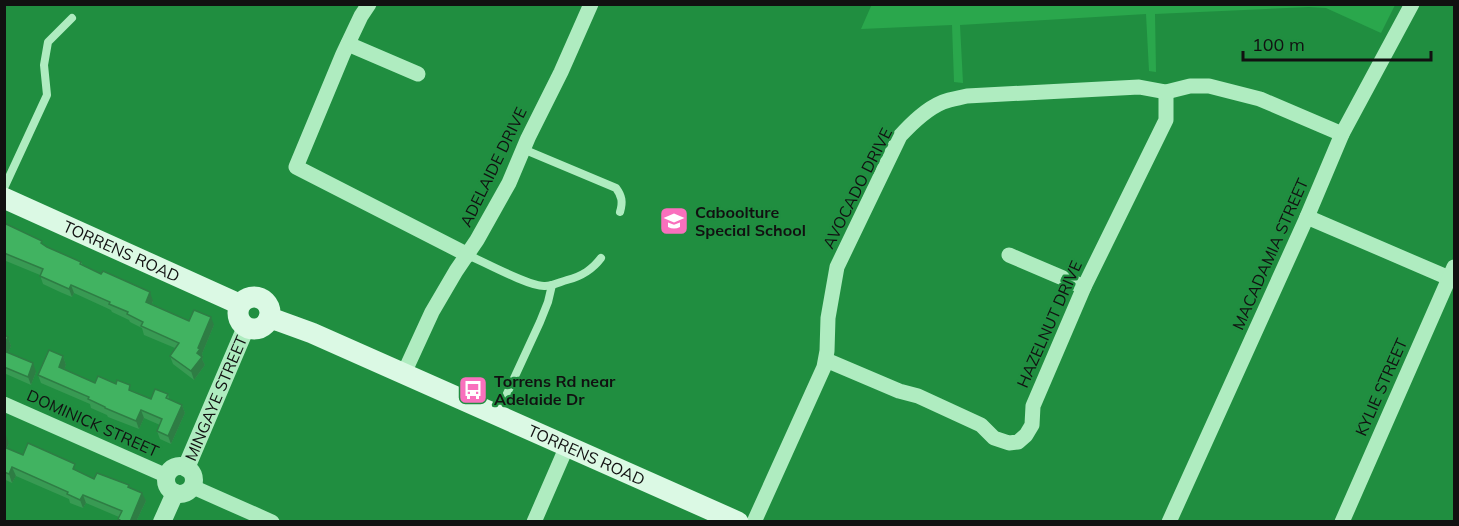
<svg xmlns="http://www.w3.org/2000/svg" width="1459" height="526" font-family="Mulish,sans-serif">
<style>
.green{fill:#2aa74c}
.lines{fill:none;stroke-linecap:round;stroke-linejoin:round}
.service{stroke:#afecc0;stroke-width:8}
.minor{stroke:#afecc0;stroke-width:15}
.tertiary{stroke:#afecc0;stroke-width:18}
.secondary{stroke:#dbf9e4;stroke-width:21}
.wall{fill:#389a53}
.shaded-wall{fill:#2e7d44}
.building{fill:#41b361;stroke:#2e7d44;stroke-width:1.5}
.labels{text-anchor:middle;stroke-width:4.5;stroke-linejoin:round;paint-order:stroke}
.street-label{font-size:16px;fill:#111;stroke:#208e40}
.poi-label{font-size:16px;font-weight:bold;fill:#111;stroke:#208e40;text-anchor:start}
</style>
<rect width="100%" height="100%" fill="#208e40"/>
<path class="green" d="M872 4H1395V5L1381 33 1326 8 1309 7 1155 14 1156 72 1149 71 1146 14 960 25 963 83 954 82 952 25 861 29Z"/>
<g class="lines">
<g class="service">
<path d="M523 149 616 188C622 196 623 202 620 212"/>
<path d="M4 188 47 95 44 65 48 42 72 18"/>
<path d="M468 255C484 262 530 287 545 286 552 286 560 282 567 280 582 276 592 270 601 258"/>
<path d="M498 413 540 322 548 302 552 285"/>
</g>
<g class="minor">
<path d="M369 4 361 16 343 54 296 167 468 255"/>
<path d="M348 44 418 74"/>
<path d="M1307 217 1449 278"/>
<path d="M1009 255 1084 287"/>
<path d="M826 360 899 391 918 396 981 425 994 438 1009 443 1018 442 1026 435 1032 425 1033 406 1084 287 1166 120V92"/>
<path d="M404 373 432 312 456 271 477 240 509 183 528 138 561 72 591 4"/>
<path d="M4 404 167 476"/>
<path d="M193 487 272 522"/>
<path d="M534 522 567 446"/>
<path d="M754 522 824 367 827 351 828 318 837 267 900 136C912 123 926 109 943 102 950 99 959 98 967 96L1139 87 1166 92 1190 86H1209L1260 99 1342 134"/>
<path d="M1169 522 1307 217 1342 134 1412 4"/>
<path d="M1342 522 1454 267"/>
</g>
<g class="tertiary">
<circle cx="180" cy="480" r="14"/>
<path id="s1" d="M186 468 246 327"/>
<path d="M162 522 175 493"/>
</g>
<g class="secondary">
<path id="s2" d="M4 198 239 304"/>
<circle cx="254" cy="313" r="16"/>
<path id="s3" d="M269 318 279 321 312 333 738 522"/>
</g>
</g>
<g class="wall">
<path d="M4 223 47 247 81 262 83 265 153 301 152 304 189 321 214 325 202 354 203 357 202 359 205 365 194 380 173 364 170 356 175 348 144 335 142 328 130 322 129 320 112 312 111 310 74 293 72 297 60 292 43 284 40 275 6 261 4 263Z"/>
<path d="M4 335 8 337 11 346 8 353 36 372 31 385 6 374 4 371Z"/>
<path d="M63 356 66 365 64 370 95 383 133 391 151 399 168 394 169 399 182 405 185 413 171 444 160 439 157 431 160 425 144 418 139 429 108 417 107 415 91 408 90 404 41 383 38 375Z"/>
<path d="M4 435 9 444 7 448 23 455 78 472 94 479 130 488 146 501 136 522H119L118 519 119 517 86 503 83 508 70 503 69 499 16 476 12 483 4 479Z"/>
</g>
<g class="shaded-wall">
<path d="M71 285 74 293 72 297 69 289Z"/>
<path d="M150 292 153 301 149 310 146 302Z"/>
<path d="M211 317 214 325 202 354 203 357 202 359 205 365 194 380 191 371 198 348Z"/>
<path d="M8 337 11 346 6 358 4 355V346Z"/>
<path d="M63 356 66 365 62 375 59 367Z"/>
<path d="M33 363 36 372 31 385 28 377Z"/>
<path d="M182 405 185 413 171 444 168 436Z"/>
<path d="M141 410 144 418 139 429 136 421Z"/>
<path d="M6 435 9 444 4 453V438Z"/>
<path d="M12 467 16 476 12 483 9 474Z"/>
<path d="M142 493 146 501 136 522H130Z"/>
<path d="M83 495 86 503 83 508 80 500Z"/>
</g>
<g class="building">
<path d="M4 223 42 241 41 243 47 247 81 262 80 264 101 274 103 271 150 292 146 302 189 321 194 310 211 317 198 348 200 349 197 353 202 357 191 371 170 356 179 343 141 326 143 322 127 314 128 312 109 304 110 302 71 285 69 289 40 276 43 269 4 253Z"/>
<path d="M4 335 8 337 4 346Z"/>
<path d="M49 350 63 356 59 367 95 383 98 376 116 384 117 380 130 385 129 390 151 399 155 389 168 394 166 398 182 405 168 436 157 431 162 419 141 410 136 421 105 408V407L88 399 89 397 38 375Z"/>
<path d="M4 351 33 363 28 377 4 367Z"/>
<path d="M28 443 75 464 73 469 94 479 97 473 129 485 128 487 142 493 130 522H123L118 519 122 511 83 495 80 500 67 494 68 492 12 467 9 474 4 472V447L23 455Z"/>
</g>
<defs>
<g id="school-square" transform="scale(1.5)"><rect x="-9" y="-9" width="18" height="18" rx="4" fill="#f970bd" stroke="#208e40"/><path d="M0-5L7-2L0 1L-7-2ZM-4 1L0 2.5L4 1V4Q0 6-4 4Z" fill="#fff"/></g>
<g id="bus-square" transform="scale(1.5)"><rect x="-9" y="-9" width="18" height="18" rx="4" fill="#f970bd" stroke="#208e40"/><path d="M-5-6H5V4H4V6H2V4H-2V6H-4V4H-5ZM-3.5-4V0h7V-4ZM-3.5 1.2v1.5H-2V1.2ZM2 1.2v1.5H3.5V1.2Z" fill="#fff"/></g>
</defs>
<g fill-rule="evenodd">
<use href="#school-square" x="674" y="221"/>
<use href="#bus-square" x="473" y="390"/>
</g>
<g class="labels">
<g class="street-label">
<text transform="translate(493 167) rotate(-64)" y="6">ADELAIDE DRIVE</text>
<text transform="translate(857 188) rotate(-63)" y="6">AVOCADO DRIVE</text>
<text dy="6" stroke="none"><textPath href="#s2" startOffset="129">TORRENS ROAD</textPath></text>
<text transform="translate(1270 254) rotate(-66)" y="6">MACADAMIA STREET</text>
<text transform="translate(1049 324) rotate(-66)" y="6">HAZELNUT DRIVE</text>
<text transform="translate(1381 387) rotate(-66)" y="6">KYLIE STREET</text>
<text dy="6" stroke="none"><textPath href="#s1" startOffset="76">MINGAYE STREET</textPath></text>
<text transform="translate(93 423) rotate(24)" y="6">DOMINICK STREET</text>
<text dy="6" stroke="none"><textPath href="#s3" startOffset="346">TORRENS ROAD</textPath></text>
</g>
<g class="poi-label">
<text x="695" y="218">Caboolture<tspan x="695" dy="18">Special School</tspan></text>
<text x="494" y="387">Torrens Rd near<tspan x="494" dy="18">Adelaide Dr</tspan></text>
</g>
</g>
<rect width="1459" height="526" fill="none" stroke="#111111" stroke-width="12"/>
<path d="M1243 51v9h188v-9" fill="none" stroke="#111111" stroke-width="3"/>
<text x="1252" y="51" font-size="18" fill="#111111" stroke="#208e40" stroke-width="4.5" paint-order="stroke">100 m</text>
</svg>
